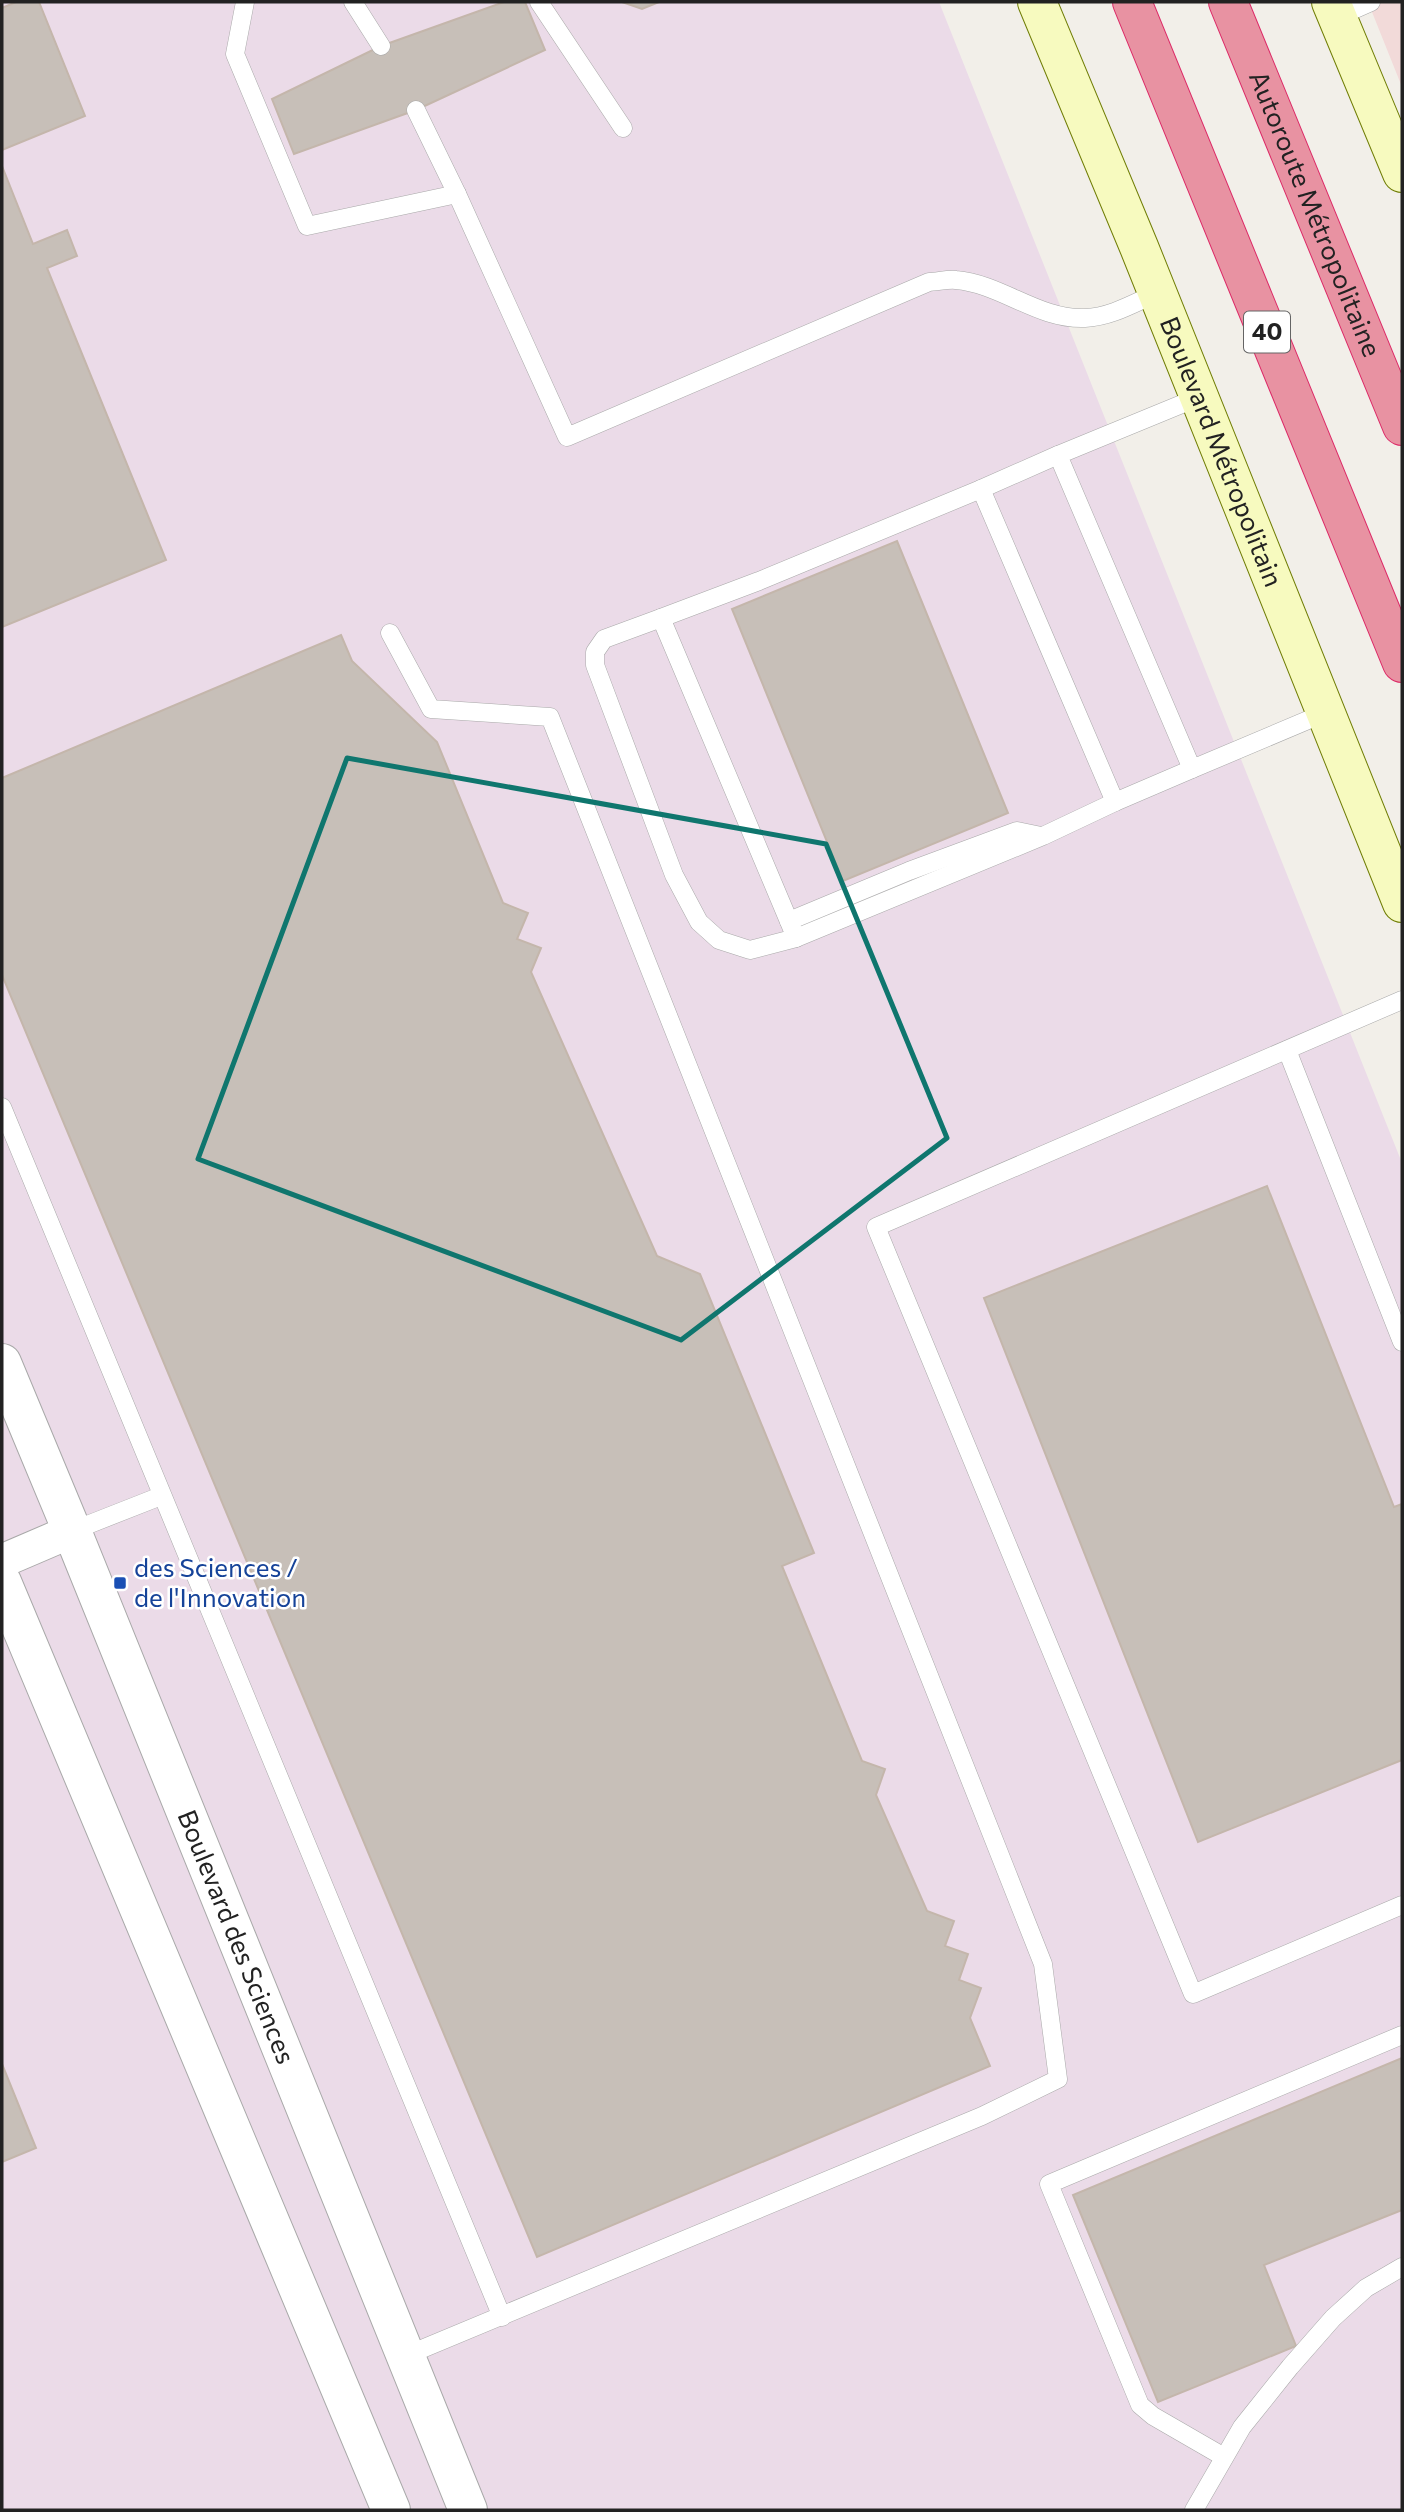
<svg xmlns="http://www.w3.org/2000/svg" width="1404" height="2512" font-family="Commissioner,sans-serif">
<style>
.commercial{fill:#f2dad9}
.industrial{fill:#ebdbe8}
.building{fill:#c7bfb8;stroke:#c4b6ab;stroke-width:2}
.lines{fill:none;stroke-linecap:round;stroke-linejoin:round}
.service-casing{stroke:#a9a9a9;stroke-width:19}
.minor-casing{stroke:#a9a9a9;stroke-width:35}
.tertiary-casing{stroke:#a9a9a9;stroke-width:40}
.secondary-casing{stroke:#707d05;stroke-width:40}
.motorway-casing{stroke:#dc2a67;stroke-width:40}
.service{stroke:#fff;stroke-width:18}
.minor{stroke:#fff;stroke-width:33}
.tertiary{stroke:#fff;stroke-width:38}
.secondary{stroke:#f7fabf;stroke-width:38}
.motorway{stroke:#e892a2;stroke-width:38}
.marked{fill:none;stroke:#0f766e;stroke-width:5;stroke-linejoin:round}
.transit-dot{fill:#1a4fb4;stroke:#fff;stroke-width:2.5}
.labels{text-anchor:middle;stroke-width:5;stroke-linejoin:round;paint-order:stroke}
.shield{fill:#fff;stroke:#646464;stroke-width:2}
.shield-label{font-size:24px;font-weight:bold;fill:#222}
.street-label{font-size:26px;fill:#222;stroke:#fff}
.transit-label{font-size:26px;fill:#164399;stroke:#fff;text-anchor:start}
</style>
<rect width="100%" height="100%" fill="#f2efe9"/>
<path class="commercial" d="M1368 2H1402V87Z"/>
<path class="industrial" d="M2 2H939L1402 1163V2510H2Z"/>
<g class="building">
<path d="M16 2H39L85 116 2 150V8Z"/>
<path d="M504 2H525L545 50 416 110 294 154 272 99 381 46Z"/>
<path d="M622 2H659L642 9Z"/>
<path d="M2 166 33 244 67 230 77 256 47 268 166 560 2 627Z"/>
<path d="M897 541 1008 813 843 881 732 609Z"/>
<path d="M341 635 352 661 437 742 503 903 528 913 517 939 541 948 531 972 657 1256 700 1274 814 1553 782 1566 862 1761 885 1769 876 1795 927 1911 954 1921 945 1946 968 1954 959 1980 981 1988 970 2018 990 2066 537 2257 2 975V778Z"/>
<path d="M1267 1186 1394 1507 1402 1504V1760L1198 1842 984 1298Z"/>
<path d="M1402 2058V2210L1264 2265 1296 2346 1158 2402 1073 2195Z"/>
<path d="M2 2064 36 2148 2 2162Z"/>
</g>
<g class="lines">
<g class="service-casing">
<g id="service">
<path d="M245 2 235 54 307 226 457 194"/>
<path d="M353 2 381 46"/>
<path d="M539 2 623 128"/>
<path d="M1337 17 1371 2"/>
<path d="M416 110 457 194 567 437 929 282C937 282 947 279 956 280 1002 284 1038 320 1085 318 1111 317 1134 303 1157 293"/>
<path d="M1199 397 1058 455 1192 769 1327 712"/>
<path d="M1058 455 981 489 1115 802 1192 769"/>
<path d="M981 489 759 581 661 618 796 938 1043 836 1115 802"/>
<path d="M661 618 604 639 595 652V665L674 875 699 922 719 940 750 950 796 938"/>
<path d="M390 633 431 709 550 717 1043 1964 1058 2079 982 2116 405 2356"/>
<path d="M789 921 909 871 1017 831 1041 836"/>
<path d="M1402 1000 876 1227 1193 1994 1402 1905"/>
<path d="M1287 1050 1402 1342"/>
<path d="M2 1107 502 2317"/>
<path d="M72 1531 161 1496"/>
<path d="M1224 2457 1153 2416 1140 2405 1049 2184 1402 2035"/>
<path d="M1194 2510 1242 2427 1290 2367 1333 2318 1366 2288 1402 2267"/>
</g>
</g>
<g class="minor-casing">
<path id="minor" d="M2 1561 72 1531"/>
</g>
<g class="tertiary-casing">
<g id="tertiary">
<path id="s1" d="M2 1363 72 1531 468 2510"/>
<path d="M2 1582 391 2510"/>
</g>
</g>
<g class="secondary-casing">
<g id="secondary">
<path id="s2" d="M1037 2 1139 247 1402 903"/>
<path d="M1331 2 1402 173"/>
</g>
</g>
<g class="motorway-casing">
<g id="motorway">
<path d="M1132 2 1402 663"/>
<path id="s3" d="M1228 2 1402 426"/>
</g>
</g>
<use href="#service" class="service"/>
<use href="#minor" class="minor"/>
<use href="#tertiary" class="tertiary"/>
<use href="#secondary" class="secondary"/>
<use href="#motorway" class="motorway"/>
</g>
<path class="marked" d="M347 758 826 844 947 1138 681 1340 198 1159Z"/>
<rect class="transit-dot" x="113" y="1576" width="14" height="14" rx="3.5"/>
<g class="labels">
<rect class="shield" x="1244" y="311.5" width="46" height="41" rx="5"/>
<g class="shield-label">
<text x="1267" y="340">40</text>
</g>
<g class="street-label">
<text dy="9" stroke="none"><textPath href="#s3" startOffset="229">Autoroute Métropolitaine</textPath></text>
<text dy="9" stroke="none"><textPath href="#s2" startOffset="486">Boulevard Métropolitain</textPath></text>
<text dy="9" stroke="none"><textPath href="#s1" startOffset="620">Boulevard des Sciences</textPath></text>
</g>
<g class="transit-label">
<text x="134" y="1577">des Sciences /<tspan x="134" dy="30">de l'Innovation</tspan></text>
</g>
</g>
<rect width="1404" height="2512" fill="none" stroke="#222222" stroke-width="7"/>
</svg>
